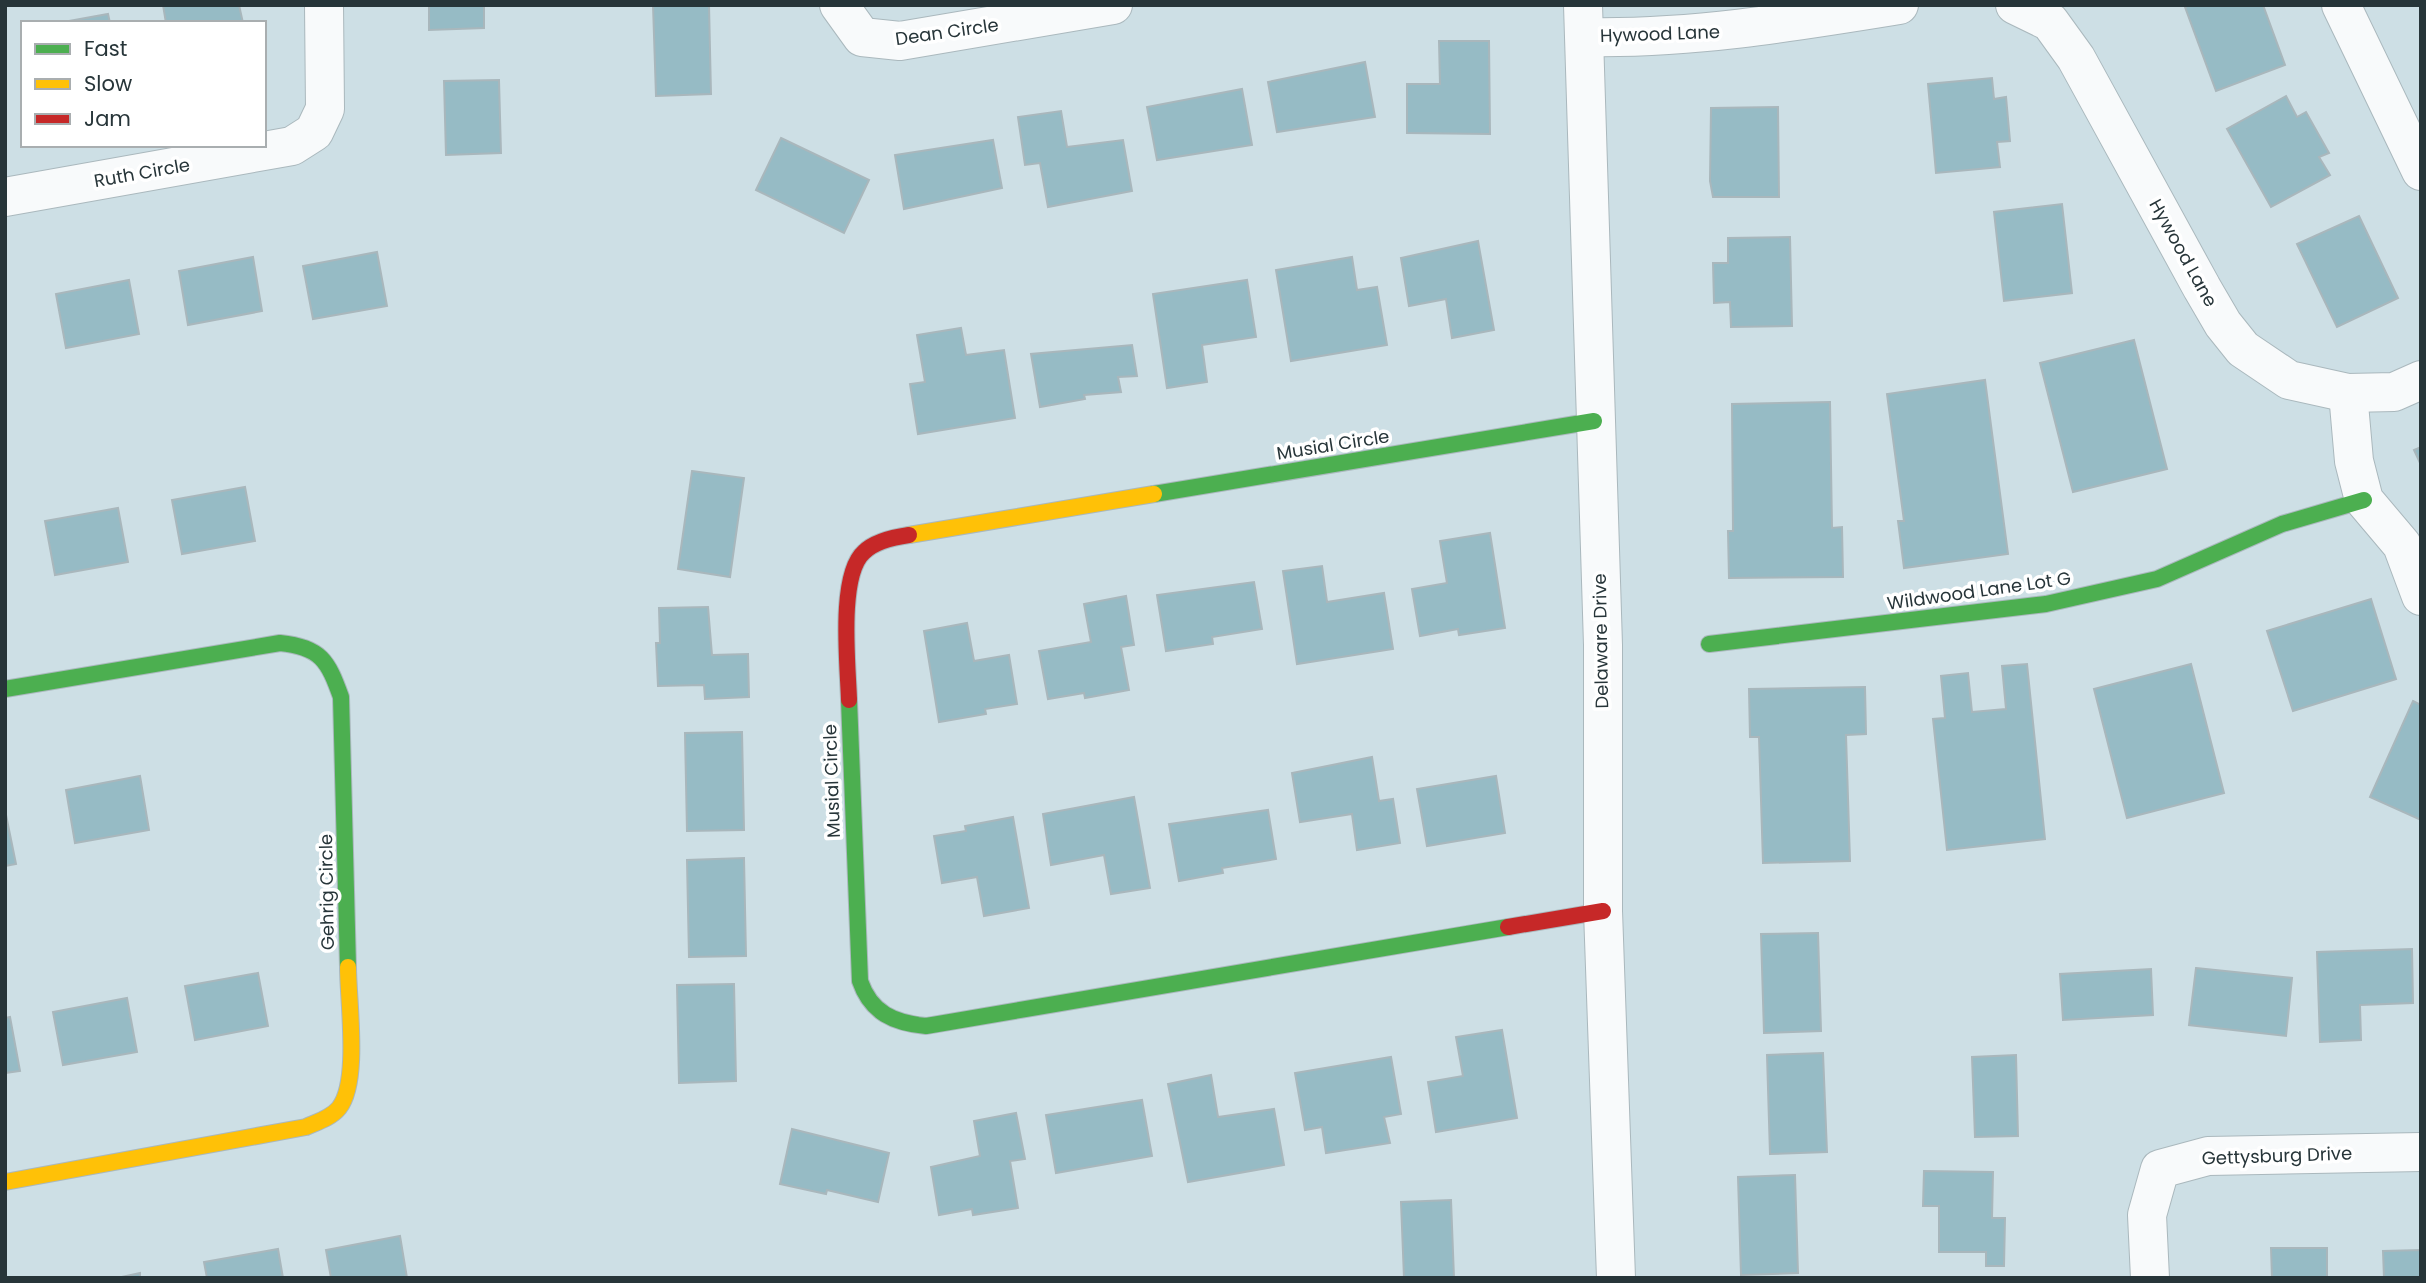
<svg xmlns="http://www.w3.org/2000/svg" width="2426" height="1283" font-family="Poppins,sans-serif">
<style>
.building{fill:#96bbc5;stroke:#a9b7bc;stroke-width:2}
.lines{fill:none;stroke-linecap:round;stroke-linejoin:round}
.street-casing{stroke:#aab8bd;stroke-width:40}
.fast-casing{stroke:#aab8bd;stroke-width:18}
.slow-casing{stroke:#aab8bd;stroke-width:18}
.jam-casing{stroke:#aab8bd;stroke-width:18}
.street{stroke:#f8fafb;stroke-width:38}
.fast{stroke:#4caf50;stroke-width:16}
.slow{stroke:#ffc107;stroke-width:16}
.jam{stroke:#c62828;stroke-width:16}
.labels{text-anchor:middle;stroke-width:7;stroke-linejoin:round;paint-order:stroke}
.street-label{font-size:18px;fill:#273539;stroke:#fff}
</style>
<rect width="100%" height="100%" fill="#cddfe5"/>
<g class="building">
<path d="M163 5H239L243 23H166Z"/>
<path d="M429 5H484V28L429 30Z"/>
<path d="M653 5H709L711 94 656 96Z"/>
<path d="M2190 5H2263L2285 65 2216 91 2185 7Z"/>
<path d="M108 14 110 23H58Z"/>
<path d="M1439 41H1489L1490 134 1407 133V84H1440Z"/>
<path d="M1365 62 1375 117 1277 132 1268 82Z"/>
<path d="M1992 78 1994 99 2006 97 2010 141 1997 142 2000 167 1936 173 1928 84Z"/>
<path d="M499 80 501 153 446 155 444 81Z"/>
<path d="M1242 89 1252 145 1157 160 1147 107Z"/>
<path d="M2286 96 2297 117 2306 112 2329 153 2319 157 2330 175 2271 207 2227 129Z"/>
<path d="M1778 107 1779 197H1713L1710 181 1711 108Z"/>
<path d="M1061 111 1067 147 1123 140 1132 191 1048 207 1040 163 1025 165 1018 117Z"/>
<path d="M781 138 869 180 844 233 756 190Z"/>
<path d="M993 140 1002 188 904 209 895 155Z"/>
<path d="M2062 204 2072 293 2004 301 1994 212Z"/>
<path d="M2359 216 2398 298 2337 327 2297 244Z"/>
<path d="M1790 237 1792 326 1731 327 1730 302 1714 303 1713 263H1728V238Z"/>
<path d="M1478 241 1494 330 1452 338 1446 299 1409 306 1401 258Z"/>
<path d="M377 252 387 306 313 319 303 266Z"/>
<path d="M253 257 262 311 188 325 179 271Z"/>
<path d="M1352 257 1357 290 1377 287 1387 345 1291 361 1276 270Z"/>
<path d="M129 280 139 334 66 348 56 294Z"/>
<path d="M1247 280 1256 337 1202 345 1207 382 1167 388 1153 294Z"/>
<path d="M961 328 966 355 1004 350 1015 418 918 434 910 384 925 382 917 335Z"/>
<path d="M2134 340 2167 469 2073 492 2040 363Z"/>
<path d="M1132 345 1137 376 1118 377 1121 392 1084 395 1085 399 1040 407 1031 354Z"/>
<path d="M1985 380 2008 554 1904 568 1898 521H1904L1887 394Z"/>
<path d="M1830 402 1832 528 1842 527 1843 577 1729 578 1728 531H1733L1732 404Z"/>
<path d="M2421 447V465L2414 450Z"/>
<path d="M692 471 744 478 730 577 678 569Z"/>
<path d="M245 487 255 541 182 554 172 500Z"/>
<path d="M118 508 128 562 55 575 45 521Z"/>
<path d="M1490 533 1505 628 1459 635 1458 629 1420 636 1412 589 1447 583 1440 541Z"/>
<path d="M1322 566 1327 602 1384 593 1393 649 1297 664 1283 571Z"/>
<path d="M1254 582 1262 629 1212 637 1213 644 1166 651 1157 595Z"/>
<path d="M1126 596 1134 645 1121 647 1129 690 1085 698 1084 693 1048 699 1039 651 1091 642 1084 604Z"/>
<path d="M2371 599 2396 679 2293 711 2267 631Z"/>
<path d="M708 607 712 655 748 654 749 697 705 699 704 685 658 686 656 643H660L659 608Z"/>
<path d="M967 623 974 661 1009 655 1017 704 985 709 986 714 939 722 924 631Z"/>
<path d="M2027 664 2045 839 1947 850 1933 719 1945 718 1941 676 1968 673 1972 712 2006 709 2002 666Z"/>
<path d="M2191 664 2224 793 2127 818 2094 689Z"/>
<path d="M1865 687 1866 734 1846 735 1850 861 1763 863 1759 737H1750L1749 689Z"/>
<path d="M2413 701 2421 705V820L2370 797Z"/>
<path d="M742 732 744 830 687 831 685 733Z"/>
<path d="M1372 757 1379 801 1393 799 1400 843 1357 850 1352 814 1300 822 1292 773Z"/>
<path d="M140 776 149 830 75 843 66 790Z"/>
<path d="M1496 776 1505 833 1427 846 1417 789Z"/>
<path d="M1134 797 1150 888 1111 894 1104 855 1051 865 1043 814Z"/>
<path d="M5 810 16 864 5 866Z"/>
<path d="M1268 810 1276 859 1222 868 1223 873 1179 881 1169 824Z"/>
<path d="M1013 817 1029 908 984 916 977 877 942 883 934 836 966 831 965 826Z"/>
<path d="M744 858 746 956 689 957 687 860Z"/>
<path d="M1818 933 1821 1031 1764 1033 1761 934Z"/>
<path d="M2412 949 2413 1003 2360 1005 2361 1040 2320 1042 2317 952Z"/>
<path d="M2196 968 2292 978 2286 1036 2189 1025Z"/>
<path d="M2151 969 2153 1015 2063 1020 2060 974Z"/>
<path d="M258 973 268 1026 195 1040 185 986Z"/>
<path d="M734 984 736 1081 679 1083 677 985Z"/>
<path d="M127 998 137 1052 63 1065 53 1012Z"/>
<path d="M10 1017 20 1071 5 1073V1018Z"/>
<path d="M1502 1030 1517 1118 1436 1132 1428 1082 1463 1076 1456 1037Z"/>
<path d="M1823 1053 1827 1152 1770 1154 1767 1055Z"/>
<path d="M2016 1055 2018 1136 1975 1137 1972 1057Z"/>
<path d="M1391 1057 1401 1114 1384 1117 1390 1143 1326 1153 1322 1127 1305 1130 1295 1073Z"/>
<path d="M1211 1075 1218 1117 1274 1109 1284 1165 1188 1182 1168 1084Z"/>
<path d="M1142 1100 1152 1156 1056 1173 1046 1115Z"/>
<path d="M1016 1113 1025 1159 1010 1161 1018 1208 973 1215 972 1209 939 1215 931 1167 980 1156 974 1121Z"/>
<path d="M792 1129 889 1153 878 1202 827 1190 826 1194 780 1184Z"/>
<path d="M1924 1171 1993 1172 1992 1218H2005L2004 1266H1986V1252H1939V1206H1923Z"/>
<path d="M1795 1175 1798 1273 1741 1275 1738 1177Z"/>
<path d="M1451 1200 1454 1278H1404L1401 1202Z"/>
<path d="M400 1236 407 1278H331L326 1250Z"/>
<path d="M2271 1248H2327V1278H2272Z"/>
<path d="M278 1249 283 1278H207L204 1262Z"/>
<path d="M2421 1250V1278H2384L2383 1251Z"/>
<path d="M140 1273V1278H117Z"/>
</g>
<g class="lines">
<g class="street-casing">
<g id="street">
<path d="M839 5 862 37 900 41 1113 5"/>
<path d="M1583 5 1603 645V911L1616 1278"/>
<path d="M2015 5 2050 22 2076 58 2202 288 2223 324 2243 349 2289 380 2348 393 2394 392 2421 380"/>
<path d="M2341 5 2421 171"/>
<path d="M1586 37C1692 39 1794 22 1899 5"/>
<path d="M5 197 292 146 314 132 325 109 324 5"/>
<path d="M2348 393 2354 461 2364 500 2402 545 2421 596"/>
<path d="M2150 1278 2147 1215 2160 1169 2208 1156 2421 1152"/>
</g>
</g>
<g class="fast-casing">
<g id="fast">
<path d="M1154 494 1594 421"/>
<path d="M1709 644 2046 604 2157 579 2282 524 2364 500"/>
<path d="M5 689 280 643C321 647 328 661 341 697L348 967"/>
<path d="M849 700 860 981C871 1013 894 1023 926 1026L1508 927"/>
</g>
</g>
<g class="slow-casing">
<g id="slow">
<path d="M909 535 1154 494"/>
<path d="M5 1182 306 1127C317 1122 331 1118 339 1108 360 1082 348 1001 348 967"/>
</g>
</g>
<g class="jam-casing">
<g id="jam">
<path d="M849 700C848 666 838 575 864 552 875 541 895 537 909 535"/>
<path d="M1508 927 1603 911"/>
</g>
</g>
<use href="#street" class="street"/>
<use href="#fast" class="fast"/>
<use href="#slow" class="slow"/>
<use href="#jam" class="jam"/>
</g>
<g class="labels">
<g class="street-label">
<text transform="translate(947 32) rotate(-8)" y="6">Dean Circle</text>
<text transform="translate(1660 34) rotate(-2)" y="6">Hywood Lane</text>
<text transform="translate(142 173) rotate(-10)" y="6">Ruth Circle</text>
<text transform="translate(2183 253) rotate(61)" y="6">Hywood Lane</text>
<text transform="translate(1333 445) rotate(-9)" y="6">Musial Circle</text>
<text transform="translate(1979 591) rotate(-8)" y="6">Wildwood Lane Lot G</text>
<text transform="translate(1601 641) rotate(-91)" y="6">Delaware Drive</text>
<text transform="translate(832 781) rotate(-92)" y="6">Musial Circle</text>
<text transform="translate(327 892) rotate(-91)" y="6">Gehrig Circle</text>
<text transform="translate(2277 1156) rotate(-2)" y="6">Gettysburg Drive</text>
</g>
</g>
<rect width="2426" height="1283" fill="none" stroke="#273539" stroke-width="14"/>
<rect x="21" y="21" width="245" height="126" fill="#ffffff" stroke="#a9aeb0" stroke-width="2"/>
<rect x="35" y="44" width="35" height="10" fill="#4caf50" stroke="#a9aeb0" stroke-width="2"/>
<text x="84" y="56" font-size="21" fill="#273539">Fast</text>
<rect x="35" y="79" width="35" height="10" fill="#ffc107" stroke="#a9aeb0" stroke-width="2"/>
<text x="84" y="91" font-size="21" fill="#273539">Slow</text>
<rect x="35" y="114" width="35" height="10" fill="#c62828" stroke="#a9aeb0" stroke-width="2"/>
<text x="84" y="126" font-size="21" fill="#273539">Jam</text>
</svg>
